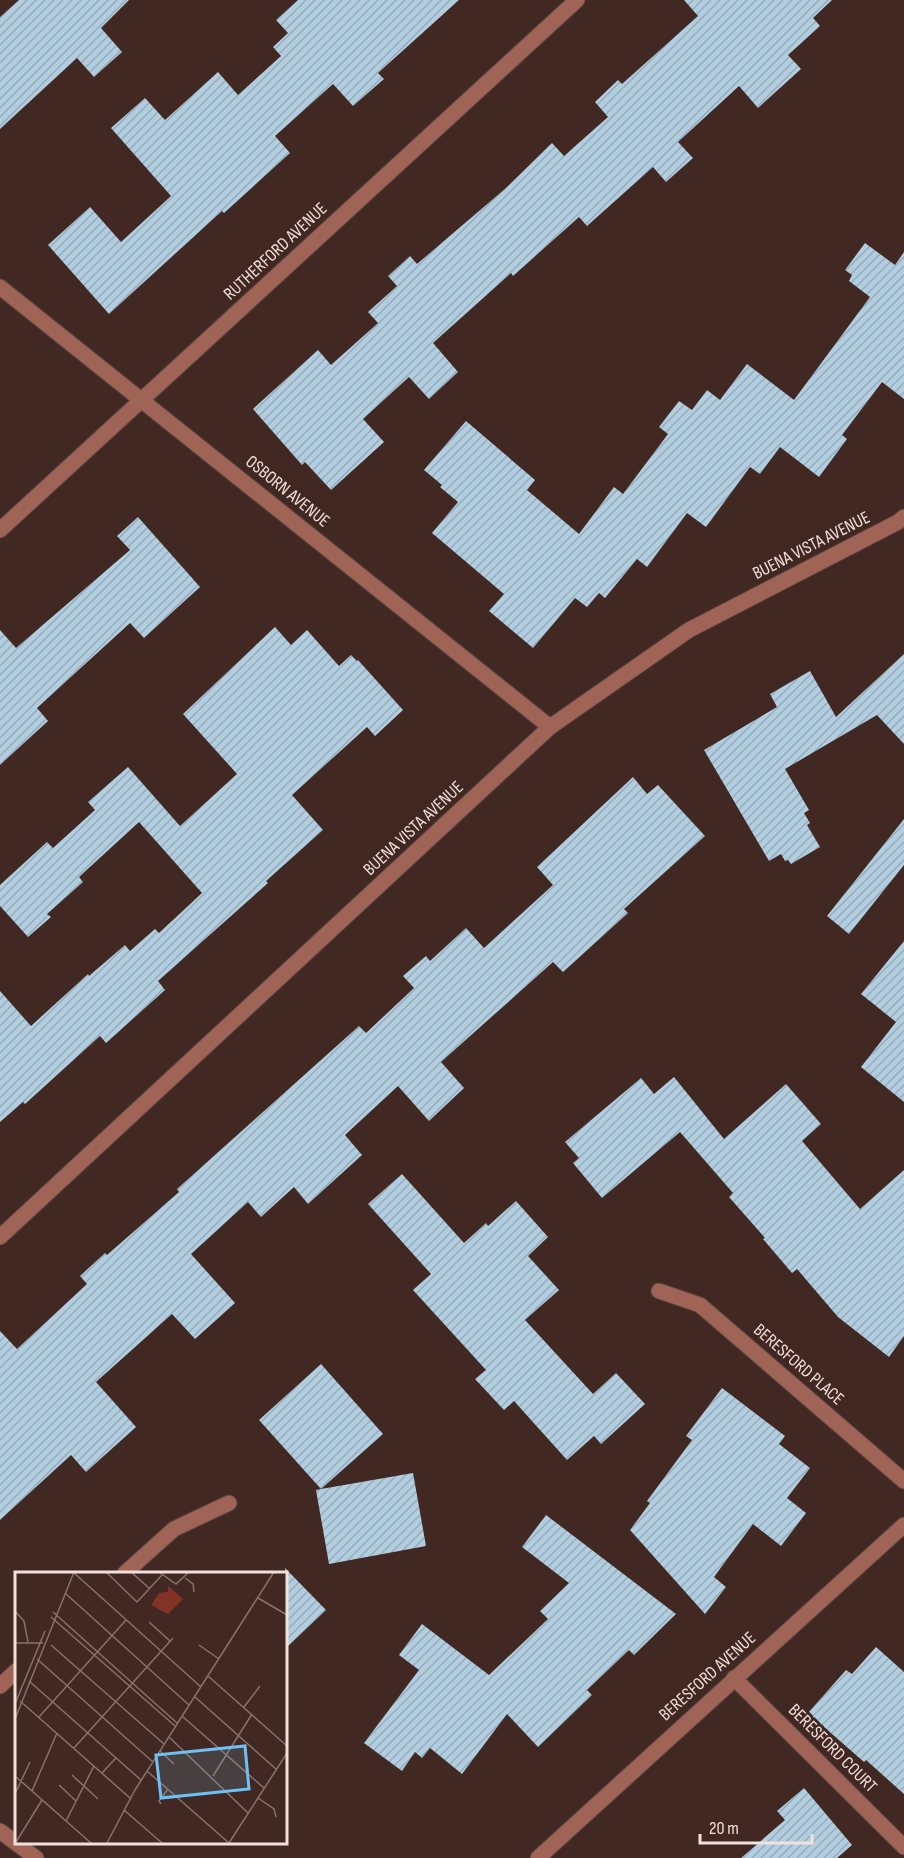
<svg xmlns="http://www.w3.org/2000/svg" width="904" height="1858" font-family="'Sofia Sans Condensed',sans-serif">
<style>
.building{fill:url(#building-hatch)}
.lines{fill:none;stroke-linecap:round;stroke-linejoin:round}
.minor-casing{stroke:#5d4540;stroke-width:17}
.minor{stroke:#a06457;stroke-width:15}
.labels{text-anchor:middle;stroke-width:6;stroke-linejoin:round;paint-order:stroke}
.street-label{font-size:18px;fill:#f2e0dc;stroke:#412822}
.inset-road{fill:none;stroke:#88726c;stroke-width:1.5}
.view{fill:#6dc2f3;fill-opacity:0.15;stroke:#6dc2f3;stroke-width:3}
.inset-edge{fill:none;stroke:#f2e0dc;stroke-width:3}
</style>
<defs>
<pattern id="building-hatch" width="6" height="6" patternUnits="userSpaceOnUse" patternTransform="scale(1.5)"><rect width="6" height="6" fill="#b1cee0"/><path d="M-1 1l2-2M0 6l6-6M5 7l2-2" fill="none" stroke="#97abb8"/></pattern>
</defs>
<rect width="100%" height="100%" fill="#412822"/>
<g class="building">
<path d="M19 0H129L101 28 122 52 94 77 77 58 0 129V17Z"/>
<path d="M298 0H459L378 73 384 79 353 106 333 84 275 136 290 153 224 213 222 211 109 314 48 245 90 207 121 242 171 196 111 128 145 98 165 120 218 72 238 95 281 56 273 47 288 33 276 20Z"/>
<path d="M684 0H832L813 18 820 26 788 55 801 69 758 108 739 86 678 142 693 158 666 182 653 167 587 226 579 217 513 276 511 273 433 343 458 372 429 399 409 377 363 419 384 442 331 490 305 462 302 465 253 409 318 350 331 365 378 323 368 312 397 286 388 276 410 256 417 264 506 188 552 143 564 156 608 117 595 102 618 80 622 84 698 16Z"/>
<path d="M865 243 895 265 904 252V399L882 382 842 435 847 439 819 477 780 447 760 474 750 467 706 527 687 513 647 567 637 559 605 598 599 593 587 607 575 598 533 648 489 611 504 594 432 533 458 502 440 487 442 485 424 470 466 421 535 480 527 490 579 534 614 487 623 494 668 434 659 427 679 401 692 410 707 390 720 400 747 364 794 400 870 297 849 281 852 275 845 270Z"/>
<path d="M138 517 200 587 144 638 130 623 37 708 48 721 0 765V630L16 648 130 550 117 536Z"/>
<path d="M275 627 291 645 307 630 339 666 351 655 357 661 358 660 403 710 375 736 367 727 292 795 323 830 266 881 268 883 158 981 165 990 106 1043 100 1036 25 1104 23 1102 0 1122V991L31 1026 88 974 89 976 125 945 130 951 155 929 159 933 202 893 139 822 79 877 83 882 47 914 51 917 28 937 0 906V885L47 842 53 848 95 810 88 802 128 767 180 826 237 774 183 714Z"/>
<path d="M904 654V744L877 715 785 769 809 810 804 813 810 823 807 825 820 847 791 864 788 860 785 861 781 854 769 861 704 750 777 707 770 694 810 671 836 717Z"/>
<path d="M633 777 647 794 658 785 705 836 624 909 628 913 563 972 553 962 441 1062 464 1088 429 1121 398 1086 345 1135 362 1155 308 1204 294 1187 261 1217 248 1202 191 1254 235 1303 195 1339 172 1314 96 1382 136 1427 86 1472 71 1455 0 1520V1331L17 1349 87 1284 80 1276 105 1253 107 1255 179 1192 177 1189 359 1026 366 1033 414 988 403 976 426 956 430 961 466 928 484 948 553 885 537 867Z"/>
<path d="M904 819V865L849 934 827 916Z"/>
<path d="M904 941V1102L861 1067 896 1022 861 994Z"/>
<path d="M674 1077 724 1139 786 1084 821 1124 802 1141 860 1209 904 1170V1336L889 1357 838 1317 797 1269 792 1273 763 1239 765 1238 729 1197 733 1193 680 1132 602 1198 573 1163 579 1158 565 1142 641 1078 654 1094Z"/>
<path d="M402 1174 464 1243 486 1223 488 1226 516 1201 548 1237 528 1256 559 1290 525 1320 593 1394 616 1373 645 1404 601 1444 594 1436 567 1460 514 1401 504 1410 475 1379 486 1370 413 1290 431 1274 368 1204Z"/>
<path d="M321 1364 383 1434 321 1489 413 1473 426 1546 329 1564 316 1490 321 1489 259 1420Z"/>
<path d="M722 1388 785 1436 779 1444 810 1468 787 1498 806 1513 781 1546 753 1524 714 1577 726 1587 705 1614 630 1530 650 1503 647 1501 692 1440 686 1436Z"/>
<path d="M546 1515 676 1614 634 1655 629 1650 587 1690 592 1695 538 1747 507 1714 462 1774 430 1748 422 1758 415 1752 402 1771 364 1743 419 1670 399 1655 422 1624 489 1675 548 1619 540 1611 569 1583 522 1547Z"/>
<path d="M285 1568 326 1610 285 1649Z"/>
<path d="M876 1647 904 1672V1794L866 1760 864 1762 808 1713 846 1670 852 1674Z"/>
<path d="M804 1788 852 1845 837 1858H741L785 1820 777 1811Z"/>
</g>
<g class="lines">
<g class="minor-casing">
<g id="minor">
<path d="M0 287 550 727"/>
<path d="M0 530 577 0"/>
<path d="M0 1237 550 727 689 630 898 522 904 517"/>
<path d="M659 1291 700 1305 904 1481"/>
<path d="M125 1573 174 1529 229 1503"/>
<path d="M734 1678 904 1847"/>
<path d="M0 1686 16 1671"/>
<path d="M0 1831 36 1858"/>
<path d="M538 1858 904 1525"/>
</g>
</g>
<use href="#minor" class="minor"/>
</g>
<g class="labels">
<g class="street-label">
<text transform="translate(275 251) rotate(-43)" y="6">RUTHERFORD AVENUE</text>
<text transform="translate(288 491) rotate(39)" y="6">OSBORN AVENUE</text>
<text transform="translate(811 545) rotate(-27)" y="6">BUENA VISTA AVENUE</text>
<text transform="translate(413 828) rotate(-43)" y="6">BUENA VISTA AVENUE</text>
<text transform="translate(799 1364) rotate(41)" y="6">BERESFORD PLACE</text>
<text transform="translate(707 1676) rotate(-42)" y="6">BERESFORD AVENUE</text>
<text transform="translate(833 1748) rotate(45)" y="6">BERESFORD COURT</text>
</g>
</g>
<g transform="translate(15 1572)">
<rect width="272" height="272" fill="#412822"/>
<path d="M153 14 168 27 153 42 136 33 144 21 153 20Z" fill="#813325"/>
<path d="M150 19 157 24 146 39 137 32Z" fill="#813325"/>
<path class="inset-road" d="M58 0 186 115M91 0 122 30 147 3M116 0 135 17M144 0 161 12 174 0M170 6 178 12 179 20M50 21 174 133M243 26 272 43M0 39 9 49 13 70M38 40 162 151M36 45 160 154M134 50 155 69M0 71H28M36 73 149 172M184 73 204 87M22 87 138 190M193 104 272 174M14 109 126 208M180 125 261 197M5 129 115 226M0 132 30 59M229 135 245 114M167 144 249 216M24 145 111 48M0 147 59 0M154 165 233 241M59 176 158 66M145 179 159 192M132 199 214 271M87 201 101 186M57 203 83 227M0 204 76 271M198 204 237 142M44 213 61 229M17 219 42 161M0 222 15 190M243 226 259 237 261 245M146 232 144 229 153 217M109 238 147 271M51 249 79 194M1 270 27 228M92 271 120 218 259 0M214 271 272 181"/>
<path class="view" d="M230 174 234 217 146 226 141 183Z"/>
<rect width="272" height="272" class="inset-edge"/>
</g>
<path d="M700 1834v9h112v-9" fill="none" stroke="#f2e0dc" stroke-width="3"/>
<text x="709" y="1834" font-size="18" fill="#f2e0dc" stroke="#412822" stroke-width="4.5" paint-order="stroke">20 m</text>
</svg>
